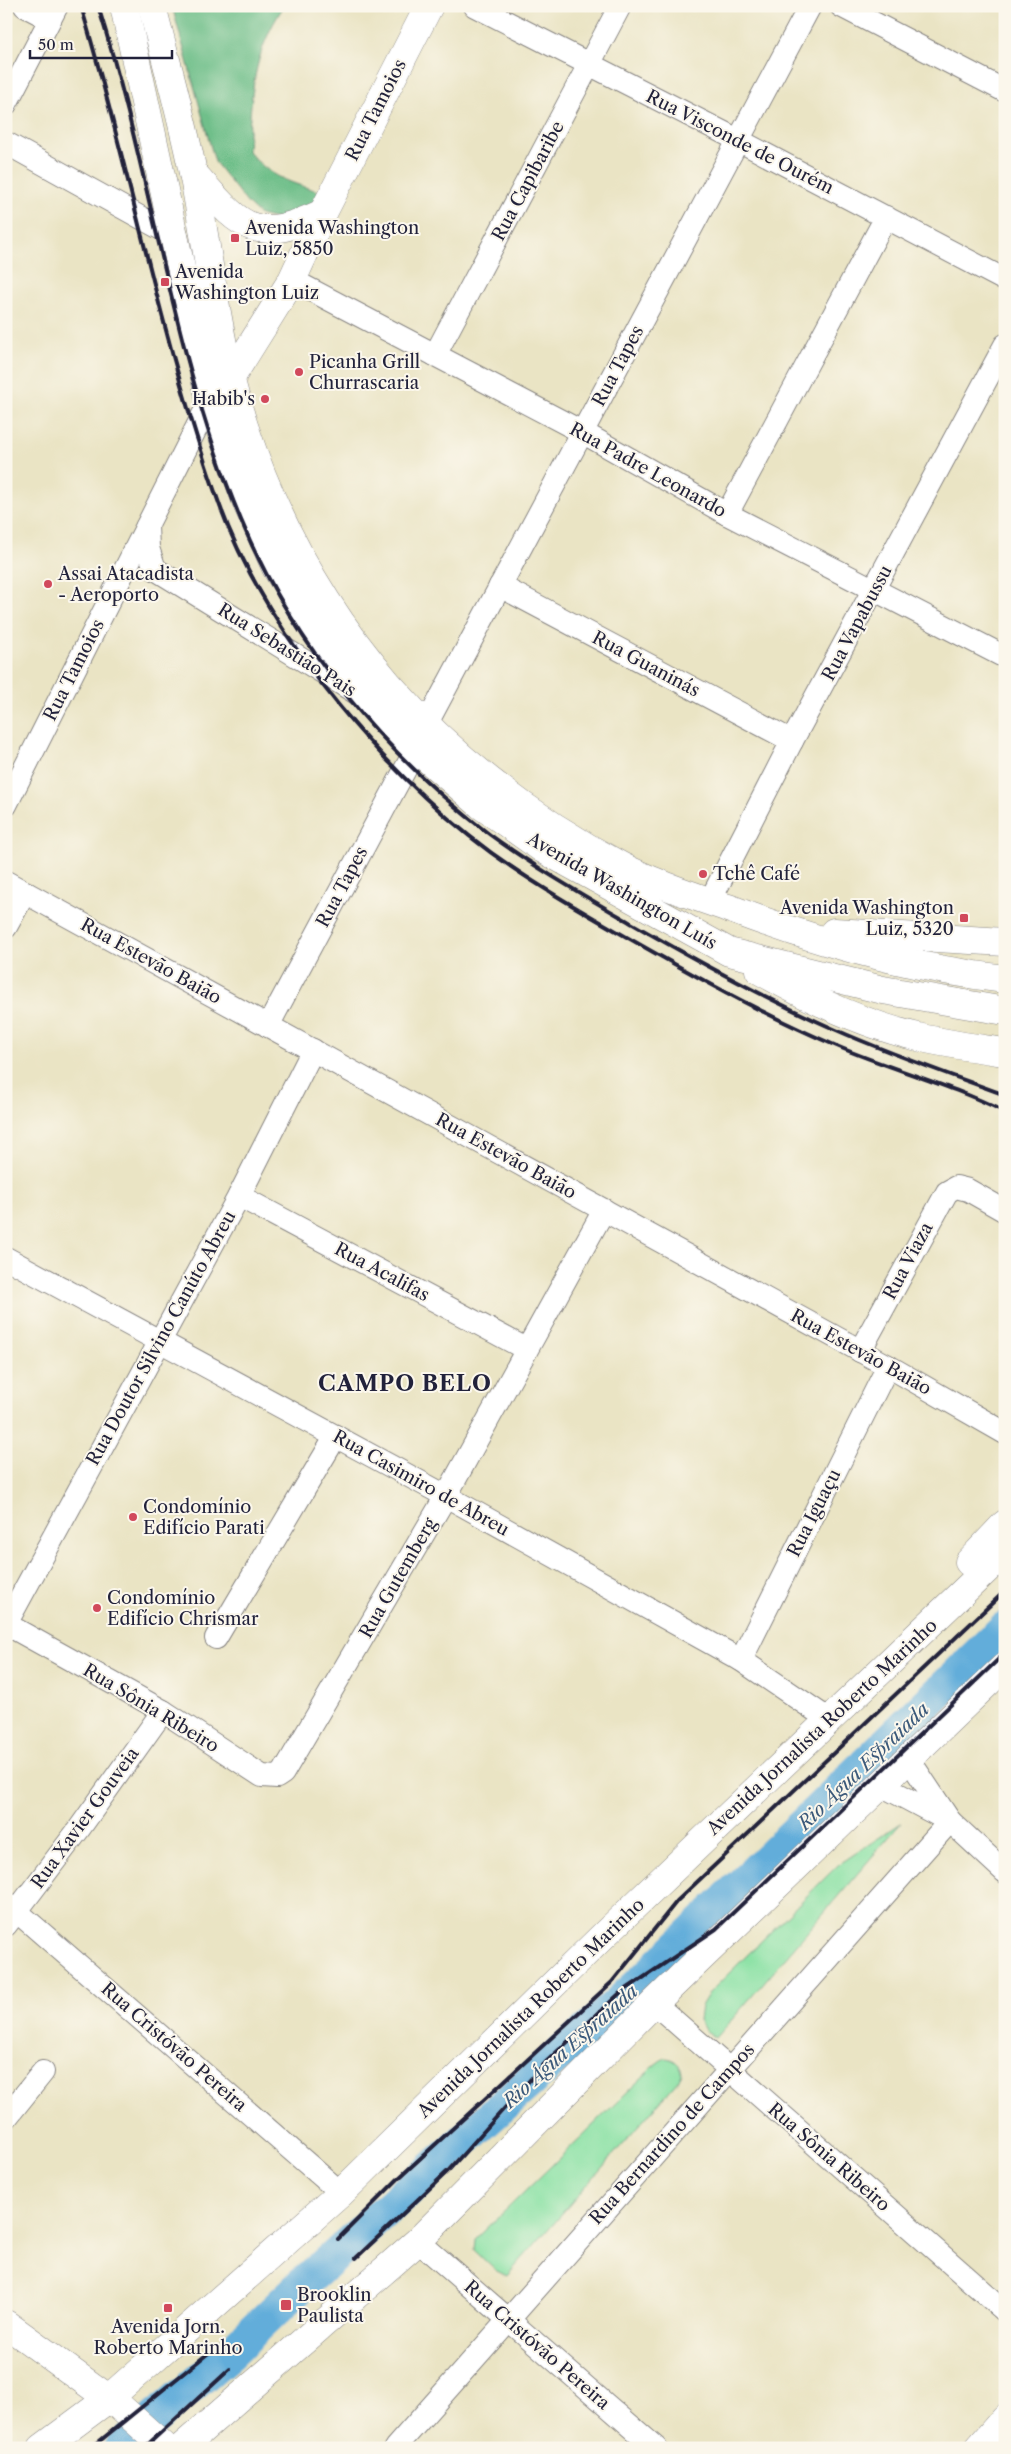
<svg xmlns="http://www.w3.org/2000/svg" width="1011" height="2454" font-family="'Libre Caslon Text',serif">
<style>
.green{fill:#8ae1a4;stroke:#568270}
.forest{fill:#6fbf8a;stroke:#487062}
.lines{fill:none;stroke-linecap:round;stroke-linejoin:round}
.river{stroke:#62adda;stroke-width:34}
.street-casing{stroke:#868380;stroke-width:24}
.secondary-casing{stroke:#868380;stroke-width:29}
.primary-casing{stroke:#868380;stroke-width:29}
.highway-casing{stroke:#868380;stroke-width:29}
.street{stroke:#fff;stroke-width:22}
.secondary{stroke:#fff;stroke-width:28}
.primary{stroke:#fff;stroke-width:28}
.highway{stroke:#fff;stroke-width:28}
.rail{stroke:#22223b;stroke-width:4}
.poi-dot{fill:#d1495b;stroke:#fbf7ec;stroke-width:2}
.labels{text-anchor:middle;stroke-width:4;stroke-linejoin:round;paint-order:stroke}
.street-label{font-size:18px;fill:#22223b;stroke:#fbf7ec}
.poi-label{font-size:18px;fill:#22223b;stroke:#fbf7ec;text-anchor:start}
.water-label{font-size:19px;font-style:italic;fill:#3c5a7b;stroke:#fbf7ec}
.district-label{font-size:22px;font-weight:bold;letter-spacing:1px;fill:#22223b;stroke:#fbf7ec}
</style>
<rect width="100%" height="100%" fill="#fbf7ec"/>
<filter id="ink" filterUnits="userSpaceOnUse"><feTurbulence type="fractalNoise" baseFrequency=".02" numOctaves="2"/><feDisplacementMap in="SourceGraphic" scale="10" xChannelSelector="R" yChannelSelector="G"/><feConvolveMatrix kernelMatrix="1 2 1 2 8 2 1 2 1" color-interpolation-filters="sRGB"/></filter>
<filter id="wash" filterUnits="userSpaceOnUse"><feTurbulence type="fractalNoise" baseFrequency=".0096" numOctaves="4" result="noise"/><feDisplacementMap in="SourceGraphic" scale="20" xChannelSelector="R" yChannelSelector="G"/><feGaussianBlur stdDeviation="1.12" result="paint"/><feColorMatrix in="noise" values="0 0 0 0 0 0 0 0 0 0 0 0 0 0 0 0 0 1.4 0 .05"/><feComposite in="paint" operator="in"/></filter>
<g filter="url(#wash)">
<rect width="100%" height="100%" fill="#eae4c4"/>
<g class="green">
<path d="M901 1823 716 2038 705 2030 699 2020 701 2006 709 1993 838 1865Z"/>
<path d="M665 2058C673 2058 682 2065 682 2073L678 2081 507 2276 495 2270 474 2250 475 2240 654 2066Z"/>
</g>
<path class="forest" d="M172 6H284C252 54 251 96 248 151 270 178 292 183 324 193L308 208 285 221 260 215 248 204 215 162Z"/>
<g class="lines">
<path class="river" d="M120 2448 229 2354 297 2289 637 1986 1005 1628"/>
</g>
</g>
<g filter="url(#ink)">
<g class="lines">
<g class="street-casing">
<g id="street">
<path d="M25 6 50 19"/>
<path d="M475 6 740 141 1005 280"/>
<path d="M841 6 1005 91"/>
<path d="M6 104 57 6"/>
<path d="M6 143 176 237"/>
<path d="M292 280 582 432 727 514 1005 657"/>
<path d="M435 355 620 6"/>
<path d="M727 514 886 217"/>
<path d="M147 526 148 548 155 569 358 694"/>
<path d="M500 586 792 741"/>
<path d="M426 725 810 6"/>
<path d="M6 805 210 401"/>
<path d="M6 882 888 1366 1005 1433"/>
<path d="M710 901 792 741 1005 345"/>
<path d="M6 927 25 892"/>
<path d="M268 1026 416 749"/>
<path d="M239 1196 526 1349"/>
<path d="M6 1258 446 1496 741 1660 828 1719"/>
<path d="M860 1351 947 1192 956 1187 968 1190 1005 1211"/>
<path d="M6 1624 163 1711 262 1776 277 1777 283 1773 446 1496 604 1210"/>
<path d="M6 1624 239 1196 313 1050"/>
<path d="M216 1638 336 1436"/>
<path d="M741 1660 888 1366"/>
<path d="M908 1758 950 1821 1005 1872"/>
<path d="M881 1785 947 1820"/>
<path d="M6 1902 341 2193"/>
<path d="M6 1925 79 1829 163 1711"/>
<path d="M654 2003 1005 2311"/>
<path d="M6 2118 43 2072"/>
<path d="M418 2241 656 2448"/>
<path d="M395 2448 950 1821"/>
</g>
</g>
<g class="secondary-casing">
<g id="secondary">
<path d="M193 173C241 226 251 246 323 213"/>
<path d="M230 379 292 280 323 213 429 6"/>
<path d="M6 2324 119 2406 166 2448"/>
<path d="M979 2448 1005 2418"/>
</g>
</g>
<g class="primary-casing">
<g id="primary">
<path d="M969 1562 1005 1524"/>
<path d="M42 2448 108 2399 341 2193 604 1935 1005 1552"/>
<path d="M181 2448 418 2241 654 2003 1005 1666"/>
</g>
</g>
<g class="highway-casing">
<g id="highway">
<path d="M124 6 210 401 248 506 276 568 310 623 335 660 368 699 416 749 481 805 543 849 729 952 883 990 1005 1011"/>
<path d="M152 6C166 62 182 117 193 173 210 257 217 344 244 426 310 625 437 768 621 866 656 884 692 895 728 908 817 942 910 968 1005 979"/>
<path d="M834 932 1005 942"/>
<path d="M759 970C808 998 862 1024 918 1037 946 1044 976 1048 1005 1052"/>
</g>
</g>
<use href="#street" class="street"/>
<use href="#secondary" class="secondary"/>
<use href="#primary" class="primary"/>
<use href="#highway" class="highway"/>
<g class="rail">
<path d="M81 6C131 172 161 343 220 506 268 639 396 790 513 868 558 899 606 925 653 952 713 986 775 1020 839 1047 893 1070 952 1085 1005 1112"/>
<path d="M98 6C152 176 172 355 241 520 292 643 383 753 489 834 534 867 583 895 631 923 697 961 764 998 834 1029 890 1054 948 1074 1005 1095"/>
<path d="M338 2239 400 2177 612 1982 677 1901 1005 1591"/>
<path d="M356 2258 448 2171 546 2062 619 1994 716 1929 1005 1653"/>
<path d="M91 2448 211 2351"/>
<path d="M144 2448 230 2369"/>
</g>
</g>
</g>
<g class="poi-dot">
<rect x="230" y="233" width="10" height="10" rx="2.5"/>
<rect x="160" y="277" width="10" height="10" rx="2.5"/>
<circle cx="299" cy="372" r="5"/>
<circle cx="265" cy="399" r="5"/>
<circle cx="48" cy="584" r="5"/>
<circle cx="703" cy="874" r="5"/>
<rect x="959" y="913" width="10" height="10" rx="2.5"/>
<circle cx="133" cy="1517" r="5"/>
<circle cx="97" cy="1608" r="5"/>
<rect x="280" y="2299" width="12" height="12" rx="2.5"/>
<rect x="163" y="2303" width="10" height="10" rx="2.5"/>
</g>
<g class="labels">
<g class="street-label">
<text transform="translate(376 110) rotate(-63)" y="6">Rua Tamoios</text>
<text transform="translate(740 142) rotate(27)" y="6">Rua Visconde de Ourém</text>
<text transform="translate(528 181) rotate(-62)" y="6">Rua Capibaribe</text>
<text transform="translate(618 366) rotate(-62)" y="6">Rua Tapes</text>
<text transform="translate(648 470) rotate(29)" y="6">Rua Padre Leonardo</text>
<text transform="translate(857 623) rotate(-62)" y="6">Rua Vapabussu</text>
<text transform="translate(287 650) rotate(32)" y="6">Rua Sebastião Pais</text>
<text transform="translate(646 664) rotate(28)" y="6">Rua Guaninás</text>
<text transform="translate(74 670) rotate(-63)" y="6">Rua Tamoios</text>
<text transform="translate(342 887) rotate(-62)" y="6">Rua Tapes</text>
<text transform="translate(622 891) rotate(30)" y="6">Avenida Washington Luís</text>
<text transform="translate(151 961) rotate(29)" y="6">Rua Estevão Baião</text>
<text transform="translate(506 1156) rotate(29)" y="6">Rua Estevão Baião</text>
<text transform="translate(908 1261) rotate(-62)" y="6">Rua Viaza</text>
<text transform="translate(382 1272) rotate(28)" y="6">Rua Acalifas</text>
<text transform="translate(161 1338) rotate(-61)" y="6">Rua Doutor Silvino Canúto Abreu</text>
<text transform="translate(861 1352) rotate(29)" y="6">Rua Estevão Baião</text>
<text transform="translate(421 1483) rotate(29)" y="6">Rua Casimiro de Abreu</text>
<text transform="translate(814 1513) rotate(-63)" y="6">Rua Iguaçu</text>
<text transform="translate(398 1578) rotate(-60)" y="6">Rua Gutemberg</text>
<text transform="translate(151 1708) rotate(31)" y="6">Rua Sônia Ribeiro</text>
<text transform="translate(822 1727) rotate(-43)" y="6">Avenida Jornalista Roberto Marinho</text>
<text transform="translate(85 1818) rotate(-54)" y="6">Rua Xavier Gouveia</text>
<text transform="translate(531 2008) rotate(-44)" y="6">Avenida Jornalista Roberto Marinho</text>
<text transform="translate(174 2047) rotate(41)" y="6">Rua Cristóvão Pereira</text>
<text transform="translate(672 2134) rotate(-48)" y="6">Rua Bernardino de Campos</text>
<text transform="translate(829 2157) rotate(41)" y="6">Rua Sônia Ribeiro</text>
<text transform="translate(537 2345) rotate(41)" y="6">Rua Cristóvão Pereira</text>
</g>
<g class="poi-label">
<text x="245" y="234">Avenida Washington<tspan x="245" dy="21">Luiz, 5850</tspan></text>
<text x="175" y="278">Avenida<tspan x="175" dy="21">Washington Luiz</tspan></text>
<text x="309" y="368">Picanha Grill<tspan x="309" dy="21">Churrascaria</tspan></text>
<text x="255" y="405" text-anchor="end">Habib's</text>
<text x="58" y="580">Assai Atacadista<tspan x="58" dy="21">- Aeroporto</tspan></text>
<text x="713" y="880">Tchê Café</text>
<text x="954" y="914" text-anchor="end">Avenida Washington<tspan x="954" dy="21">Luiz, 5320</tspan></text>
<text x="143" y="1513">Condomínio<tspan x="143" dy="21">Edifício Parati</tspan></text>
<text x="107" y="1604">Condomínio<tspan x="107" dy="21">Edifício Chrismar</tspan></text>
<text x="297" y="2301">Brooklin<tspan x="297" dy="21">Paulista</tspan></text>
<text x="168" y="2333" text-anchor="middle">Avenida Jorn.<tspan x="168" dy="21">Roberto Marinho</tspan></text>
</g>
<g class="water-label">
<text transform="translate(863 1766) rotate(-44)" y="7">Rio Água Espraiada</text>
<text transform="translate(570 2046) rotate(-42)" y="7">Rio Água Espraiada</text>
</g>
<g class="district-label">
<text x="405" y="1391">CAMPO BELO</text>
</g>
</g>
<rect width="1011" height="2454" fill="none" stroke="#fbf7ec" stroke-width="25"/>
<path d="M30 50v8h142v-8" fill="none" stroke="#22223b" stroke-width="2.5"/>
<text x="38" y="50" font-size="15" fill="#22223b" stroke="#fbf7ec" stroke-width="4" paint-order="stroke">50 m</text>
</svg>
